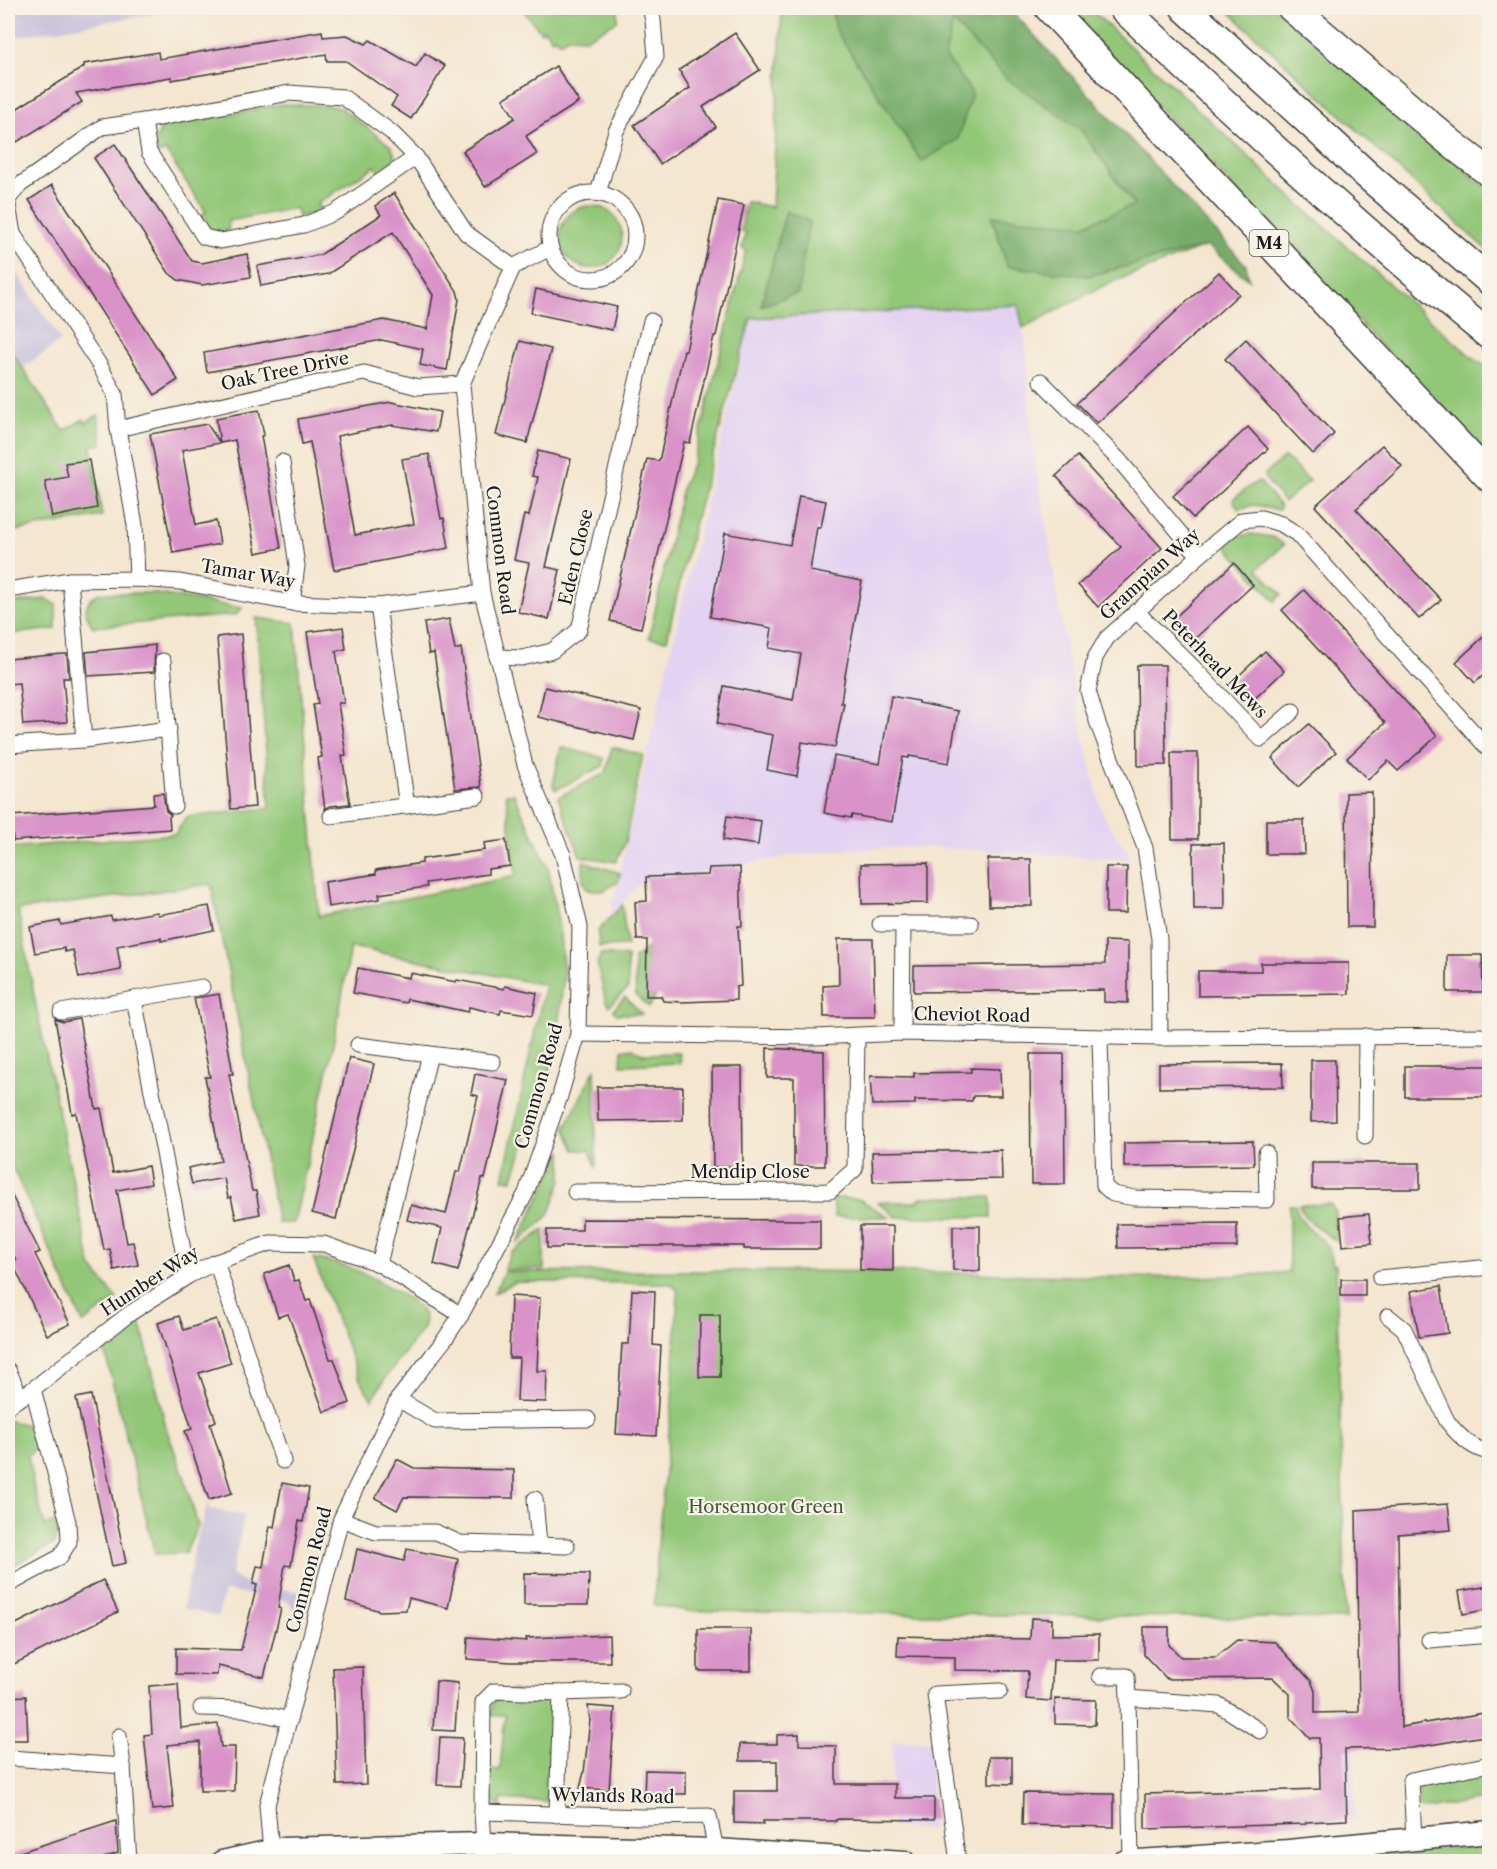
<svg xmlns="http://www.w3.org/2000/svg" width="1497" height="1869" font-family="'Libre Caslon Text',serif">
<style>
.built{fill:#e3d3f2}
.industrial{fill:#c6c0da}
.green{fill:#93c778;stroke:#58724a;stroke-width:1.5}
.forest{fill:#76ac68;stroke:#496442;stroke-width:1.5}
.building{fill:#d993c9}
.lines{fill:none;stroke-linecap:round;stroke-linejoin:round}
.minor-casing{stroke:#3c3a37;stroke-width:17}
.secondary-casing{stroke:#3c3a37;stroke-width:25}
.motorway-casing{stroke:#3c3a37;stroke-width:31}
.minor{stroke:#fff;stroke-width:15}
.secondary{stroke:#fff;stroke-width:22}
.motorway{stroke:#fff;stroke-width:28}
.labels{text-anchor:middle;stroke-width:4.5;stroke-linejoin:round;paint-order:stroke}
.shield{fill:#f7f3e8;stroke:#5e5c59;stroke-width:1.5}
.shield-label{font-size:16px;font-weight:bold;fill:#1c1c1c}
.street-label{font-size:18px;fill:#1c1c1c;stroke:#f7f3e8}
.park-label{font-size:18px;fill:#46583c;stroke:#f7f3e8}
</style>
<rect width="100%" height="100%" fill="#f7f3e8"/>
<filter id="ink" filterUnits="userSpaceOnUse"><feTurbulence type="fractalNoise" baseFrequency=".0167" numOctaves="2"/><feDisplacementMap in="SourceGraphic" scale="12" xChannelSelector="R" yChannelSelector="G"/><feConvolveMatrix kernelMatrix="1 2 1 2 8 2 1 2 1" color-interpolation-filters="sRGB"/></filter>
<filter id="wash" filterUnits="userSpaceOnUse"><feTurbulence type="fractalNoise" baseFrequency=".008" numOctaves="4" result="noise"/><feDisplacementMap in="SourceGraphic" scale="24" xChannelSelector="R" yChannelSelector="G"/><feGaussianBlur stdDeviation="1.35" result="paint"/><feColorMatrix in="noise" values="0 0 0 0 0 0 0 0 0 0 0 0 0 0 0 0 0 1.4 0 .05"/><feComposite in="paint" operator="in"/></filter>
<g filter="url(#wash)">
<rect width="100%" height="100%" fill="#f4e6cf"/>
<g class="built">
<path d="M1018 305 1027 354 1031 432 1066 650 1083 734 1100 805 1107 822 1128 852 1130 860 930 847 838 850 790 856 680 876 647 877 610 915 687 581 751 318Z"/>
<path d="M1329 1709H1352L1355 1813 1359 1820 1331 1826Z"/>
<path d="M892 1741H931V1830L892 1827Z"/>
</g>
<g class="industrial">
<path d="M8 8H189L8 38Z"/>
<path d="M8 259 61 341 22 368 8 345Z"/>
<path d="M209 1500V1509L245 1515 231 1575 246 1584 301 1592 295 1612 289 1601 224 1591 218 1616 216 1617 183 1608 195 1545Z"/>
</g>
<g class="green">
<path d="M521 8H528L530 11 552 8H618L617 21 587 38 568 37 560 42 556 37 552 39 544 29 541 32Z"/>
<path d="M782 8H984L1207 246 1107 284 1023 328 1018 305 751 318C721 425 690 532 667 640L649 638 682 487 693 462 746 251 742 248 746 232 741 233 746 202 772 207Z"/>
<path d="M1066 8H1089L1298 203 1476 361 1489 368V461Z"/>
<path d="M1225 8H1275L1489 190V252Z"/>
<path d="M282 104 333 106 342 109 391 146 395 155 394 162 389 169 381 174 375 166 317 204 322 212 298 217 296 208 228 221 229 230C211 232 209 233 199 217L206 212 166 151 158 154 154 143 162 127Z"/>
<circle cx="591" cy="237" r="31"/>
<path d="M8 346 64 431 84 419 85 423 98 415 102 444 91 446 102 516 8 532Z"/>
<path d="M1285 457 1309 481 1284 502 1265 478V474Z"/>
<path d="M1256 482H1260L1280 506 1279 510 1254 505 1238 509 1233 499Z"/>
<path d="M1251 534 1273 537 1284 545 1257 569 1282 594 1275 601 1227 547 1226 543 1235 537Z"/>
<path d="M99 593H152L242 608 236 615 93 627C83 612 83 602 99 593Z"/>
<path d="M45 599 56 604V629L8 634V604Z"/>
<path d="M256 618 295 623 319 916 516 876 506 794H514L548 868 559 926 564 975 557 1036 547 1082 512 1180 503 1179 545 985 351 947 332 1050 294 1223H278L211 884 18 910 37 1011 91 1266 117 1299 83 1323 8 1157V848L175 834 186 817 270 808Z"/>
<path d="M561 747 604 758 603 766 555 790 553 785Z"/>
<path d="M612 747 643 755 625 842 616 862 580 856 558 797 606 773Z"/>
<path d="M583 861 620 873 618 882 603 891 587 889 583 881Z"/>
<path d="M622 905 627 946 599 947 598 931Z"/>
<path d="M647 948V996H656L649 1007 636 996 634 958Z"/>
<path d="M601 954 627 957 628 988 609 1006 606 1002 597 963Z"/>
<path d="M625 997 642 1014H617L613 1010Z"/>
<path d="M633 1048 642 1054 679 1053 680 1063 621 1065 622 1050Z"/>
<path d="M595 1069 596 1169 590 1150H575L565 1128Z"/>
<path d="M562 1150V1180L549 1215 517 1244Z"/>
<path d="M922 1197H991V1217H896L878 1202H917Z"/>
<path d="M833 1198 859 1199 889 1217H835Z"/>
<path d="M1331 1204 1335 1212 1336 1241C1321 1230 1306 1222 1299 1205Z"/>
<path d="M1289 1205H1295C1297 1210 1298 1215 1301 1219 1314 1241 1329 1232 1333 1265H1336L1346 1619 689 1611 654 1605 659 1531 672 1401 678 1292 673 1285 666 1283 516 1282 494 1293 504 1272C643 1271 783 1270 922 1272 1045 1274 1167 1283 1289 1272Z"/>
<path d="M544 1230V1269L504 1270 511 1253Z"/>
<path d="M313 1258C328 1261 344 1265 358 1271 371 1276 414 1300 421 1310 425 1316 426 1322 423 1328L384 1380 372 1400 360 1380Z"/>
<path d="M140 1321 167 1431 184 1476 198 1526 185 1553 155 1554 104 1348Z"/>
<path d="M10 1421 37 1427 39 1446 28 1455 33 1484 45 1526 57 1521 60 1528 54 1544 8 1568V1422Z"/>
<path d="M511 1690 553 1699 547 1802 502 1799 501 1806C484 1798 487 1786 487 1769L500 1770 505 1715 491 1716 494 1701Z"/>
<path d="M1489 1768V1799L1420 1810 1418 1792 1425 1778Z"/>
<path d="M1489 1848V1861L1323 1862 1324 1859 1394 1849Z"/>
<path d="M414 1854 632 1856 751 1861 412 1862Z"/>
<path d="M406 1855 407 1861 319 1862Z"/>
</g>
<g class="forest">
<path d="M831 8H1009L1246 265 1249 280 1207 246 1088 276 1007 266 992 216 1084 225 1134 205 1081 130 1007 79 953 22 945 56 972 93 958 139 922 162 837 32Z"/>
<path d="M786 211 809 221 798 293 761 306Z"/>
</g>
<g id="blocks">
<g class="building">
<path d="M322 31 323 37 347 35 366 44 370 40 416 67 425 53 445 66 411 119 391 106 397 97 346 61H327L326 54 171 80V77L76 93 82 102 17 142 8 126V114L84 67V64L158 52 159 59Z"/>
<path d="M735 33 760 70 703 107 716 127 660 164 634 125 690 88 679 70Z"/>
<path d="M556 66 579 102 526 136 537 154 485 187 463 151 515 118 503 99Z"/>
<path d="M115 144 192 261 202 263 247 254 251 277 202 285 178 280 169 273 94 158Z"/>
<path d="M52 185 178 380 155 395 29 200Z"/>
<path d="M394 193 457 291 459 299 447 370 420 365 423 349 382 340 207 372 204 353 384 320 427 329 433 295 393 232 328 274 261 286 257 266 320 255 381 215 375 206Z"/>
<path d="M718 200 744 205 716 336H714L690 443 684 442 641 628 610 621 647 459 659 461 684 350 686 351Z"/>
<path d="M1219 272 1239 294 1097 423 1077 403Z"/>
<path d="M536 289 617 307 612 330 531 313Z"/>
<path d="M1246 339 1334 434 1313 454 1225 359Z"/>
<path d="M520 341 551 349 527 443 496 435Z"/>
<path d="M391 402 440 412 436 432 392 425 337 436 355 535 414 524 402 459 429 454 441 519 444 518 449 548 334 570 310 442 302 444 298 419Z"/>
<path d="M259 410 264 435 261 436 281 548 256 553 235 440 220 443 216 418Z"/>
<path d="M207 424 220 443 182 450 196 525 216 521 220 544 173 553 150 434Z"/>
<path d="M1248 427 1268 449 1193 518 1173 496Z"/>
<path d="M1382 445 1402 466 1356 509 1441 600 1419 619 1315 506Z"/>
<path d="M538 451 571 459 546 567 560 570 549 619 518 612 529 563 514 560 524 515 529 516 538 477 532 476Z"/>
<path d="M1078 456 1162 548 1098 607 1078 585 1121 547 1056 476Z"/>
<path d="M89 460 97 508 52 517 45 481 68 477 65 463Z"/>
<path d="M799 496 826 501 821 527H817L810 571 862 581 844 681 841 703H844L835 747 802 742 797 776 767 770 773 735 717 724 724 686 793 700 801 654 769 648 772 628 710 617 725 533 790 545Z"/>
<path d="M1234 563 1253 585 1190 643 1171 621Z"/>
<path d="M1304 590 1437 736 1398 771 1388 761 1368 780 1347 758 1385 723 1282 610Z"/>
<path d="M449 619 455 650 461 648 481 787 455 789 434 653 429 654 424 623Z"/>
<path d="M343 627 346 649 336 651 344 703H338L346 755 342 756 350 804 330 806 325 809 318 758 322 757 313 705 318 704 307 632Z"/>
<path d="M1490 631V669L1475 683 1456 662Z"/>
<path d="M241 634 255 807 231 809 217 637Z"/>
<path d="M155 645 154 672 88 676 86 652Z"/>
<path d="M1265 651 1284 671 1249 704 1230 684Z"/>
<path d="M63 654H67L69 678H63L67 722 23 725 19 683 8 684V659Z"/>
<path d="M1137 665H1165L1166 765 1138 766Z"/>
<path d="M545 687 641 710 634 740 538 717Z"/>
<path d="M891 696 918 701V703L958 711 949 763 909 756V758L903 757 892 822 852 815 851 818 824 813 834 756 880 764Z"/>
<path d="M1309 724 1336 752 1298 787 1272 758Z"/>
<path d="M1171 753H1198V839H1172Z"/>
<path d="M1372 792 1373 927H1347L1346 793Z"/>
<path d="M163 793 166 811 171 815 169 817 170 829 13 841 11 816 154 805 153 794Z"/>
<path d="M727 816 761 821 758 845 723 840Z"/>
<path d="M1266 820H1304L1305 854H1266Z"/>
<path d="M506 840 510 866 488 869V874L426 883 427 887 379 894 380 899 328 907 325 882 376 874V870L422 863V859L485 850 484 843Z"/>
<path d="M1224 843 1225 909H1194L1193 844Z"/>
<path d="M988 859H1031L1032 906H989Z"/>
<path d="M928 863V903L862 904 861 864Z"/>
<path d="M740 867 742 926H738L741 986 736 987V1000L682 1002 663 1001 661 996H646L647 940H637L635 902 647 901 646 877 708 875 709 868Z"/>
<path d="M1106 867H1127L1126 913H1106Z"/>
<path d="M209 906 214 930 161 941V938L117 946 121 970 79 978 73 950 65 952 64 948 35 953 30 927 60 921 61 925 111 916 112 920 157 912 158 915Z"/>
<path d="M838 939H873L875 1017H824L823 986 839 985Z"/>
<path d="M1105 941 1128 942V1003L1104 1002V990L914 992V966L1105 964Z"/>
<path d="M1447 955H1482L1483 992H1447Z"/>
<path d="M1261 963H1349V994L1198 996V971H1261Z"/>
<path d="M358 968 409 978 410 973 456 982 457 980 504 989 505 986 537 993 533 1015 501 1010 500 1014 469 1007 468 1012 407 999 406 1003 353 993Z"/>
<path d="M219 994 233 1074H229L252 1191H256L260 1214 236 1219 231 1197 228 1198 224 1178 192 1184 188 1168 221 1161 205 1077H210L194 998Z"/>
<path d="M55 1019 63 1022 79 1019 96 1109 101 1108 113 1173 148 1166 151 1184 117 1190 127 1243 133 1242 138 1265 114 1270 110 1249 104 1250 76 1113 72 1114Z"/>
<path d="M767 1048 824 1051 825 1166H794V1078H767Z"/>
<path d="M1030 1054H1064L1065 1184H1031Z"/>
<path d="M349 1058 374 1064 336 1219 312 1213Z"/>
<path d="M1311 1060H1335L1336 1121 1311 1122Z"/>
<path d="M1282 1063 1283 1087 1159 1088V1064Z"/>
<rect x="1405" y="1066" width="85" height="31"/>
<path d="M712 1067H742L743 1166 713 1167Z"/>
<path d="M971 1068 1000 1069 1001 1096H973L972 1101 915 1100V1104L872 1105 870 1076 914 1077V1073L971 1072Z"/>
<path d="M475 1074 508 1080 485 1179 482 1178 458 1271 434 1264 442 1228 407 1220 411 1205 446 1214 456 1172H460L478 1096 471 1094Z"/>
<path d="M597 1087H683V1120L598 1121Z"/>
<path d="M1253 1141 1254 1165 1124 1167V1143Z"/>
<path d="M1001 1150 1002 1179 873 1182 872 1152Z"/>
<rect x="1312" y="1163" width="108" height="26"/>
<path d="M8 1188 40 1252 35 1254 70 1324 47 1335 12 1262 16 1260 8 1242Z"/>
<path d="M1369 1214 1372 1243 1343 1246 1340 1217Z"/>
<path d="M582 1219 820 1220V1249H744V1246H562V1248H547V1230H582Z"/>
<path d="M1237 1223V1247L1118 1248 1117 1224Z"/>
<path d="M860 1226H893V1271L860 1270Z"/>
<path d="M953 1226H980V1271L953 1270Z"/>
<path d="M289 1265 294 1281 299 1280 306 1301 310 1300 330 1359H334L350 1403 324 1412 288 1314 278 1317 264 1274Z"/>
<rect x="1341" y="1279" width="24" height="17"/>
<path d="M1441 1286 1448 1333 1419 1337 1411 1291Z"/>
<path d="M632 1290 655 1291 653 1345 661 1346 656 1436 616 1434 622 1344H629Z"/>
<path d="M511 1296 540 1298 537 1371H547L546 1402 517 1401 519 1358H509Z"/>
<path d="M700 1315H720V1377H699Z"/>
<path d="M179 1316 184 1330 216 1319 231 1363 199 1373 216 1421 210 1424 232 1493 209 1500 185 1431 192 1429 158 1323Z"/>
<path d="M91 1395 126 1563 112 1566 76 1398Z"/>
<path d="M397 1459 414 1468 514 1470V1498L404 1497 397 1510 375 1498Z"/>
<path d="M282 1483 309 1488 303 1522 299 1521 291 1566 285 1565 278 1608 281 1609 264 1677 218 1666 217 1675 176 1674V1648L241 1650 257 1585 253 1584 257 1566 263 1567 270 1526 274 1527Z"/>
<path d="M1448 1504 1451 1530 1398 1534 1401 1727 1490 1712V1735L1412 1748 1345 1749 1347 1820 1306 1822V1824L1145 1829V1794L1320 1789 1319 1738H1310L1290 1717V1694L1273 1678 1167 1679 1144 1655V1627H1169V1645L1181 1657H1216L1237 1640 1275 1642 1311 1681 1315 1691V1713L1359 1712 1356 1510Z"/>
<path d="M357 1549 404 1561 407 1549 458 1559 448 1608 409 1598 406 1610 380 1611 346 1601Z"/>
<path d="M524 1573 589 1574 588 1605H524Z"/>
<path d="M103 1580 118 1612 8 1667V1628Z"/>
<path d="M1490 1586V1609L1463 1614 1459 1591Z"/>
<path d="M1031 1618 1052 1619V1635L1099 1634V1660H1053L1051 1701 1026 1699 1028 1671 955 1670V1657L897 1656 898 1636 1030 1639Z"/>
<rect x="698" y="1629" width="53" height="42"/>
<path d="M609 1635 610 1662H511L467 1659 468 1637 527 1641 526 1638Z"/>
<path d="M363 1667 366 1784 337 1785 333 1668Z"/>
<path d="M436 1681 458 1683 455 1731 433 1730Z"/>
<path d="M178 1684 181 1728 218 1724 221 1747H235L234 1791H200V1742L167 1745 174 1808 152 1810 144 1735 152 1734 149 1686Z"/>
<path d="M26 1696 28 1740H8V1697Z"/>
<path d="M1055 1699 1096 1700 1095 1725 1055 1724Z"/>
<path d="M588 1706 615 1708 609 1790 580 1788 584 1772 590 1720Z"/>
<path d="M799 1734V1745L836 1746V1784H895V1798H934V1820L836 1819V1821H763V1824L734 1823V1791H777V1761H740V1744H777V1735Z"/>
<path d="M440 1737 463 1738 460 1786 437 1785Z"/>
<path d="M989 1757H1012V1784L989 1783Z"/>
<path d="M645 1770 686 1771V1794H659L644 1798Z"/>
<path d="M1023 1793 1114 1794V1827L1022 1825Z"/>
<path d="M116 1821 118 1853 92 1862H8V1856Z"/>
</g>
</g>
</g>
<g filter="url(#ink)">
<use href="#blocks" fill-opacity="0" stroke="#3c3a37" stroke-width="1.5"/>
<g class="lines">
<g class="minor-casing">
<g id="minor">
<path d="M144 121 149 152 204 237 221 241 304 225 336 212 416 157"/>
<path d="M598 193 616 131 656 57 653 20 650 8"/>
<circle cx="592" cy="236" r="43"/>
<path d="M8 199 20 185 102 127 144 121 289 93 343 97 391 132 416 157 466 233 513 267"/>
<path d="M8 205 13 234 100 366 115 394 118 429 135 525 137 579"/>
<path d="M1041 381 1119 460 1199 556"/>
<path d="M118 429 272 393 364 373 418 387 462 384"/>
<path d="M282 462 297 566 292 603"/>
<path d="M70 580 84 740"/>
<path d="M8 590 70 580 137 579 180 582 292 603 378 606 482 593"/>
<path d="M378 606 407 806"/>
<path d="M1136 611 1192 666 1261 739 1293 711"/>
<path d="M497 657 522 658 552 651 579 630 651 321"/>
<path d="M163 661 174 806"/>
<path d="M8 745 84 740 169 729"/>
<path d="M331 816 477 796"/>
<path d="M880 924H971"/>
<path d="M134 999 188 1276"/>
<path d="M61 1012 202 987"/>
<path d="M902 1033 903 923"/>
<path d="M578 1034 816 1037 902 1033 1160 1038 1490 1036"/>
<path d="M1100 1038 1104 1186 1113 1194 1135 1198 1267 1200 1266 1153"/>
<path d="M1160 1038 1159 939 1145 848 1098 724 1088 691 1095 658 1107 638 1199 556 1242 520 1261 518 1281 524 1297 534 1490 751"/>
<path d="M358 1045 493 1062"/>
<path d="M1365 1136 1366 1036"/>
<path d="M575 1192 830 1191 855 1169 857 1036"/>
<path d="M216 1262 283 1461"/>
<path d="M379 1264 430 1054"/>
<path d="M1380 1278 1490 1267"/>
<path d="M1388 1316 1404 1329 1447 1421C1457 1434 1473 1450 1490 1452"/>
<path d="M8 1370 21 1398"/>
<path d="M398 1399 435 1421 588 1419"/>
<path d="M8 1406 33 1389 129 1314 188 1276 216 1262 270 1243 324 1244 379 1264 461 1315"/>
<path d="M535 1499 539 1545"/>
<path d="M341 1519 376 1532H435L460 1543 567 1546"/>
<path d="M8 1585 60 1557 69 1542 68 1522 33 1389"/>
<path d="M1429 1640 1490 1635"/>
<path d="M1100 1676H1127L1128 1698"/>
<path d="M201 1708 243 1709 290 1720"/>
<path d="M119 1736 123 1766 129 1862"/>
<path d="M10 1758 123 1766"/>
<path d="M482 1812 643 1817 709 1816 716 1850"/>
<path d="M557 1815 561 1693"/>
<path d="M1414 1839 1411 1780 1490 1764"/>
<path d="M484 1844 482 1812 483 1702 494 1691 561 1693 621 1691"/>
<path d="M271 1852 267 1805 341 1519 398 1399 445 1339 461 1315 526 1193 560 1096 578 1034 580 927 563 855 525 765 482 593 462 384 513 267 550 248"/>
<path d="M1131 1861 1128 1698 1219 1705 1260 1731"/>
<path d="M958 1862 935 1694 1000 1691"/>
</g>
</g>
<g class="secondary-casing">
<g id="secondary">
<path d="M222 1862 280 1849 484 1844 716 1850 905 1862"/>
<path d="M1124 1862 1288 1851 1490 1832"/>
</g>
</g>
<g class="motorway-casing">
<g id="motorway">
<path d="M1049 8 1490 478"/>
<path d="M1123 8C1242 121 1363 232 1490 336"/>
<path d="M1185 8 1367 175 1490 281"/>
<path d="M1292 8 1452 144 1490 173"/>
</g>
</g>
<use href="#minor" class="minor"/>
<use href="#secondary" class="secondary"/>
<use href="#motorway" class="motorway"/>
</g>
</g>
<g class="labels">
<rect class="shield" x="1249.5" y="230" width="39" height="26" rx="4.5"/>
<g class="shield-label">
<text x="1269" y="249">M4</text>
</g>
<g class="street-label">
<text transform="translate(285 371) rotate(-12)" y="6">Oak Tree Drive</text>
<text transform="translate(500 550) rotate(83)" y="6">Common Road</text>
<text transform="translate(576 557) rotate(-77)" y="6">Eden Close</text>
<text transform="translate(248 574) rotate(10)" y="6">Tamar Way</text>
<text transform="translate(1150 574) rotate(-42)" y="6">Grampian Way</text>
<text transform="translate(1215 664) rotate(46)" y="6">Peterhead Mews</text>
<text transform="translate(972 1015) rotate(1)" y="6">Cheviot Road</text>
<text transform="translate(539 1086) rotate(-74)" y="6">Common Road</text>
<text x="750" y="1178">Mendip Close</text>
<text transform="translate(150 1281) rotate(-33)" y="6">Humber Way</text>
<text transform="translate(309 1570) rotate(-75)" y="6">Common Road</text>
<text transform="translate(613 1796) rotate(1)" y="6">Wylands Road</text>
</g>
<g class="park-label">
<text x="766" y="1513">Horsemoor Green</text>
</g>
</g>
<rect width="1497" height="1869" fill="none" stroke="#f7f3e8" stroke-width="30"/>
</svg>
